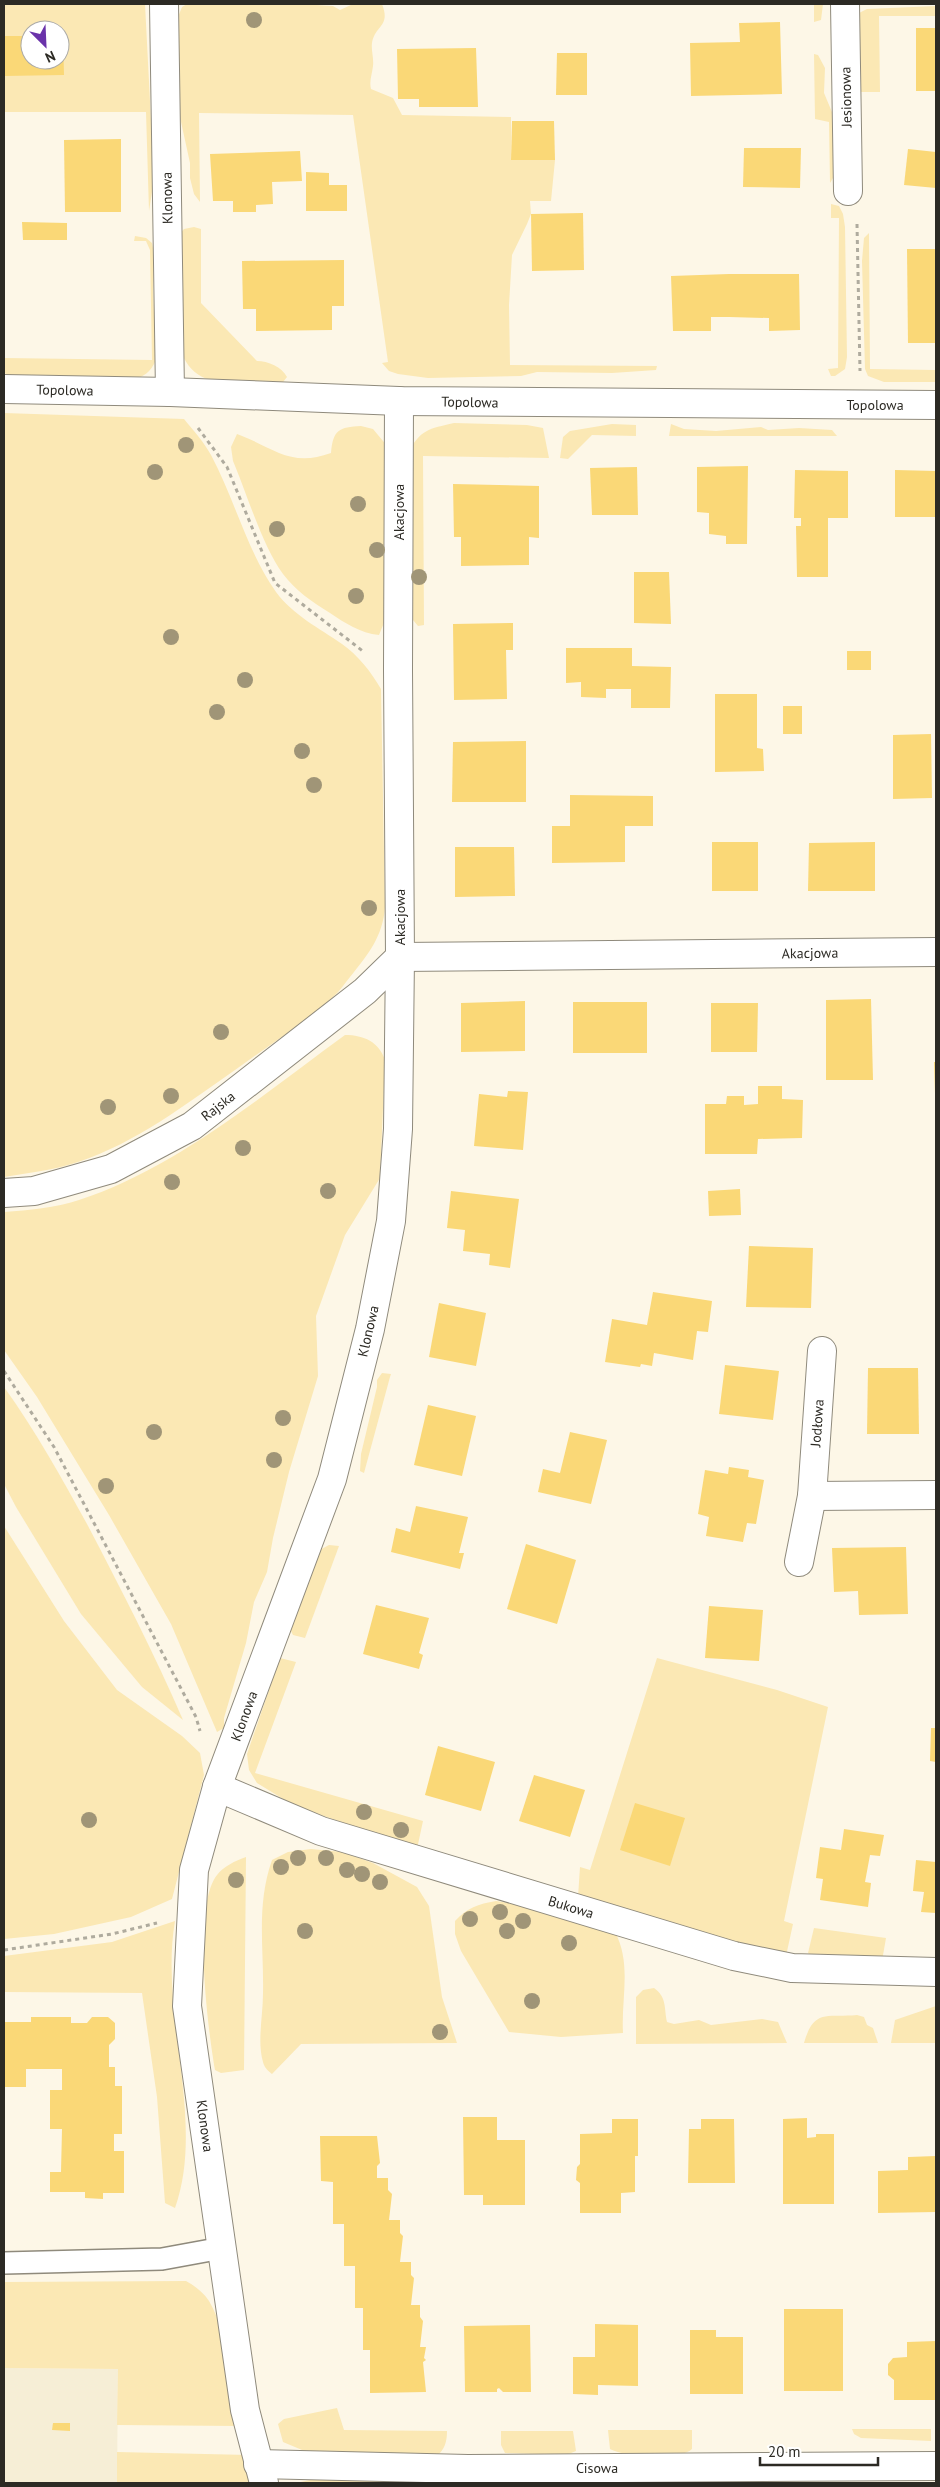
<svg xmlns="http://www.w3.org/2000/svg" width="940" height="2487" font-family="'PT Sans',sans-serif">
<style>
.built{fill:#f6eed6}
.green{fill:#fbe8b4;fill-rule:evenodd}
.building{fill:#fad877}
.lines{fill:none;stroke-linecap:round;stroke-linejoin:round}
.lane-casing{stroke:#8f8a7c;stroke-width:24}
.street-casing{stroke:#8f8a7c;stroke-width:30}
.path{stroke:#afab9e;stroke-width:3;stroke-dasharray:4 4;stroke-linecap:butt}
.lane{stroke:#fff;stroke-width:21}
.street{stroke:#fff;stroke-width:28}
.tree{fill:#a09577}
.labels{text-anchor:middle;stroke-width:4.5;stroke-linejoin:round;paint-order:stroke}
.street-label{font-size:14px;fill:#2c2a24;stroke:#fff}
</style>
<rect width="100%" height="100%" fill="#fdf7e7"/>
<path class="built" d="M4 2368 118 2369 117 2483H4Z"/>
<g class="green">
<path d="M4 4H145L154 179 149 211 146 112H4ZM30 30H60V60H30Z"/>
<path d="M187 4H300L333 6 340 10 353 4H382C391 27 375 25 372 43 371 50 374 59 373 66 372 75 369 81 371 89L393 98 402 115 511 117V159L555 160 551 201H530L531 214 527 224 512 255 509 305 510 365 657 366 656 370 612 373 537 372 521 376 428 378 398 374 389 371 382 363 388 362 353 115 199 113 200 202 194 194 190 178V163L176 99 178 17 182 7Z"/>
<path d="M814 4H823L821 20 814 22Z"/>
<path d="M936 6V16H879L880 92H857V14L867 9Z"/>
<path d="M814 54 818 55 825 68 824 93 837 124 833 178 830 183 829 122 815 119Z"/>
<path d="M831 204 839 206 843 214 845 227 847 357 845 369 835 376H831L828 369 838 368 839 218H831Z"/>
<path d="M194 227 201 229V303L257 361C268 361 282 367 287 377L283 382C249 383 196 394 182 353L178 236 184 229Z"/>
<path d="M869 233 870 369 936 370V382H884L868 376 865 369 862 261 864 238Z"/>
<path d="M135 236 146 238 152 243 154 253 153 290 156 360C150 373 144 377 130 380H22L4 373V358L152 360 150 250 146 241H134Z"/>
<path d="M4 413 184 419C193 430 204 442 211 455 235 500 247 551 276 592 293 615 319 628 342 644 357 654 372 673 381 689L385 907C383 936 368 955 350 977 345 983 340 991 333 997 303 1024 268 1046 235 1070 186 1104 136 1143 78 1162 54 1170 29 1173 4 1177Z"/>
<path d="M454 423 527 425 543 428 549 458 423 456 424 625 418 626 413 620 412 602 408 454C420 429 429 429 454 423Z"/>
<path d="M612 424 636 425V436L592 435 568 459 560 458 563 437 570 431Z"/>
<path d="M671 424 684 429 716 431 761 427 768 430 799 428 832 430 837 436H669Z"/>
<path d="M361 426 373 429 388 447 386 618 379 635C360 633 345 623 330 613 312 602 295 590 283 574 262 545 247 494 233 461L231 447 237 434C273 447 290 468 331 453 333 430 339 427 361 426Z"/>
<path d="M345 1035C364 1035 379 1042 385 1060L380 1178 345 1235 316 1316 318 1376 289 1472 273 1538 267 1572 254 1602 246 1643 224 1718V1728L217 1732 171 1624 109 1515 37 1397 4 1350V1212C29 1210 55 1208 79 1200 175 1169 264 1094 345 1035Z"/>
<path d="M382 1373 391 1374 390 1377 364 1473 360 1471 361 1454 377 1387V1380Z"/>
<path d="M4 1387C35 1430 61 1477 87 1524 121 1589 154 1653 183 1720L142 1687 81 1614 16 1507 4 1484Z"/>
<path d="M4 1526 64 1621 117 1690 182 1736 200 1753 204 1775 172 1899 131 1917 54 1934 4 1939Z"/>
<path d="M329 1545 339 1546 305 1638 293 1635 289 1627 316 1552Z"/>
<path d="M280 1658 296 1662 255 1773 423 1821 417 1849 293 1805 257 1783 249 1770 247 1754Z"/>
<path d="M657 1658 777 1690 828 1707 784 1921 793 1924 786 1956 747 1951 578 1897 580 1867 590 1870Z"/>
<path d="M311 1849 342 1852 373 1863 417 1887 429 1906 442 1997 457 2043 301 2044 272 2074C268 2071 264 2067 263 2062 257 2041 263 2016 263 1993 264 1947 256 1906 272 1860L288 1852Z"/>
<path d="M246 1857 244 2070 221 2073 215 2070C208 2030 192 1907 217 1875 224 1866 235 1861 246 1857Z"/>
<path d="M496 1901 520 1905 615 1932C632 1964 621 1998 623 2033L561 2037 509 2032 461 1951 455 1934V1921C467 1908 478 1904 496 1901Z"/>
<path d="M175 1921C159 2014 206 2121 175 2208L165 2203 157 2097 142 1993 4 1992V1956L112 1942Z"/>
<path d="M814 1928 886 1938 882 1961 813 1957 808 1953Z"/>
<path d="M654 1988C667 1997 664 2008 667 2022L674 2024 699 2020 711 2025 762 2019 778 2022 787 2043 636 2044V1997L643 1990Z"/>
<path d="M936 2006V2043H891L895 2020Z"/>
<path d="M857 2015 864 2017 867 2025 873 2028 878 2043H804C814 2008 827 2018 857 2015Z"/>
<path d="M186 2281C195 2286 203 2292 209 2301 228 2333 233 2389 240 2426L117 2425 118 2369 4 2368V2282Z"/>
<path d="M337 2408 344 2430 447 2431C447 2441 445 2449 437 2456L314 2455 283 2442 278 2424 284 2419Z"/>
<path d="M852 2429H931V2441L861 2438 854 2434Z"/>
<path d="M608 2430H692V2449C679 2461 624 2457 610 2449Z"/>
<path d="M501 2431H573L576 2451 566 2455 505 2453 501 2445Z"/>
<path d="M117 2452 249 2455 258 2483H117Z"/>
<path d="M501 2475 503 2483H296L329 2476Z"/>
</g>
<g class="building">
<path d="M780 22 782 94 691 96 690 43 740 42 739 23Z"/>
<rect x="916" y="28" width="20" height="63"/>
<path d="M4 36H30V60H60V36H63L64 75 4 76Z"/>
<path d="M476 48 478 107H419V99H398L397 49Z"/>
<path d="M557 53H587V95H556Z"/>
<path d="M512 121H554L555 160H511Z"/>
<path d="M121 139V212H65L64 140Z"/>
<path d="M744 148H801L800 188 743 187Z"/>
<path d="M908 149 936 152V188L904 185Z"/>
<path d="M300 151 302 181 272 182 273 204 256 205V212H233V201H213L210 154Z"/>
<path d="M306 172 329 173V185H347V211H306Z"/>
<path d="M583 213 584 270 532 271 531 214Z"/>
<path d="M22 222 67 223V240H23Z"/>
<path d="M907 249H936V343H908Z"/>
<path d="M344 260V306H332V330L256 331V309H243L242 261Z"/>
<path d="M729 274H799L800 330 769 331V318L729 317H711V331H673L671 276Z"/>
<path d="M748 466 747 544H726V536L709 534V513L697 512V467Z"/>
<path d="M637 467 638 515H592L590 468Z"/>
<path d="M795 470 848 471V518H828V577H797L796 526H801V518H794Z"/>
<path d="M895 470 936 471V517H895Z"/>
<path d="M453 484 539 486V538L529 537V565L461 566V537H454Z"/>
<path d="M634 572H669L671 624 634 623Z"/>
<path d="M513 623V650H506L507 699 454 700 453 624Z"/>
<path d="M566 648H632V666L671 667 670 708H631V689H606V698L581 697V682L566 683Z"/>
<rect x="847" y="651" width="24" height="19"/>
<path d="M715 694H757V748L763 749 764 771 715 772Z"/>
<rect x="783" y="706" width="19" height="28"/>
<path d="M931 734 932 798 893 799V735Z"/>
<path d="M526 741V802H452L453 742Z"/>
<path d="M570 795 653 796V826H625V862L552 863V826H570Z"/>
<rect x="712" y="842" width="46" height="49"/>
<path d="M875 842V891H808L809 843Z"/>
<path d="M455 847H514L515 896 455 897Z"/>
<path d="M871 999 873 1080H826V1000Z"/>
<path d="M525 1001V1051L461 1052V1003Z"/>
<rect x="573" y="1002" width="74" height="51"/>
<path d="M711 1003H758L757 1052H711Z"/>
<path d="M934 1062H936V1093H935Z"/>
<path d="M758 1086H782V1099L803 1100 802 1138 758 1139 757 1154H705V1104H726L727 1096H744V1105L758 1104Z"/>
<path d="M508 1091 528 1092 523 1150 474 1146 479 1094 507 1097Z"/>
<path d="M740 1189 741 1215 709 1216 708 1191Z"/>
<path d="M451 1191 519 1199 510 1268 489 1265 490 1254 463 1251 465 1230 447 1228Z"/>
<path d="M749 1246 813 1248 811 1308 746 1307Z"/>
<path d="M653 1292 712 1301 708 1332 697 1331 693 1360 654 1353 652 1366 641 1364 640 1367 605 1362 612 1319 647 1325Z"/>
<path d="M439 1303 486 1313 476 1366 429 1357Z"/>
<path d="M725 1365 779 1371 773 1420 719 1414Z"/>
<path d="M868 1368H918L919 1434H867Z"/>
<path d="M428 1405 476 1416 462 1476 414 1465Z"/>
<path d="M570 1432 607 1440 591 1504 538 1492 543 1469 560 1473Z"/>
<path d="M729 1467 749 1470 748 1477 764 1480 756 1524 747 1523 743 1542 706 1536 709 1517 698 1514 705 1470 728 1474Z"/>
<path d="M416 1506 468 1517 459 1553H464L460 1569 391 1552 396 1528 410 1532Z"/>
<path d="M526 1544 576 1560 557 1624 507 1609Z"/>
<path d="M906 1547 908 1614 859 1615 858 1591 834 1592 832 1548Z"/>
<path d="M376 1605 429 1618 419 1653 423 1655 419 1669 363 1654Z"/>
<path d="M709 1606 763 1610 759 1661 705 1658Z"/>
<path d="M931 1728H936V1762L930 1761Z"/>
<path d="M438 1746 495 1762 481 1811 425 1795Z"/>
<path d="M534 1775 585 1790 570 1837 519 1821Z"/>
<path d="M635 1803 685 1818 670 1866 620 1850Z"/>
<path d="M844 1829 884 1835 880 1856 870 1855 865 1882 871 1883 868 1907 820 1900 823 1879 816 1878 820 1847 841 1850Z"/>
<path d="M916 1860 936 1862V1913L921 1912 924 1892 913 1891Z"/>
<path d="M31 2017H71V2023H87L92 2017H108L115 2023V2039L109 2045V2067H115V2086H122V2134H114V2151H124V2193H103V2199L85 2198V2192H50V2172H61L62 2129H50V2090H62V2069H26V2087H4V2022H31Z"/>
<path d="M463 2117H497V2140H525V2205H483V2195H464Z"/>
<path d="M807 2118V2138L816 2137V2134H834V2204H783V2119Z"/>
<path d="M612 2119H638V2156H635V2192L621 2193V2213H580V2183L576 2180 577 2167 580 2164V2134L612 2133Z"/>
<path d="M701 2119H734L735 2183H688L689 2129H701Z"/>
<path d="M320 2136H377L380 2163 377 2166V2178H388V2190L392 2194 389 2220H400V2233L403 2236 400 2262H411V2275L414 2278 411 2305H420V2317L423 2321 420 2347H426L424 2358 426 2360 423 2362 426 2392 370 2393V2350H363V2308H355V2266H344V2224H333V2182L321 2181Z"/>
<path d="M936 2156V2212L878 2213V2171L908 2170V2157Z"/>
<rect x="784" y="2309" width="59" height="82"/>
<path d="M595 2324 638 2325V2386L598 2385V2395L573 2394V2357H595Z"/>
<path d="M530 2325 531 2392H503L499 2388 497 2389V2392H465L464 2326Z"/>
<path d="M690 2330H716V2337H743V2394H690Z"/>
<path d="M936 2341V2400H894V2380L888 2375V2364L893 2358 907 2357V2342Z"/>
<path d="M53 2423H70V2431L52 2430Z"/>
</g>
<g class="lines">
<g class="lane-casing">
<path id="lane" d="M4 2263 162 2259 222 2248"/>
</g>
<g class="street-casing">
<g id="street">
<path d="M164 4 170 392"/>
<path d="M845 4 848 191"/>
<path d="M4 389 170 392 399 401 936 405"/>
<path d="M400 957 936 952"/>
<path d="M4 1193 34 1191 111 1169 192 1126 365 991 400 957"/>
<path d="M812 1496 936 1495"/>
<path d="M799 1562 812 1496 822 1351"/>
<path d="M217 1787 321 1831 734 1956 792 1968 936 1972"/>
<path d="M258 2464 468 2469 936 2466"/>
<path d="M264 2483 245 2410 187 2006 194 1870 217 1787 332 1479 370 1329 391 1221 398 1129 400 957 398 670 399 401"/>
</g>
</g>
<g class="path">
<path d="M857 224 860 371"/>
<path d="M198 428 227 467 275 583 364 652"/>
<path d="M4 1371 54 1447 196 1717 200 1731"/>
<path d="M4 1950 112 1934 157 1923"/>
</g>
<use href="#lane" class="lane"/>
<use href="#street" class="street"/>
</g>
<g class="tree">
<circle cx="254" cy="20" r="8"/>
<circle cx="186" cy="445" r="8"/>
<circle cx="155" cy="472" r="8"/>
<circle cx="358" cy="504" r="8"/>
<circle cx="277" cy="529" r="8"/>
<circle cx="377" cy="550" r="8"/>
<circle cx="419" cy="577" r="8"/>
<circle cx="356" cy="596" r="8"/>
<circle cx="171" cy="637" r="8"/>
<circle cx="245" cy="680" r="8"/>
<circle cx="217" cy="712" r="8"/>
<circle cx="302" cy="751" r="8"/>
<circle cx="314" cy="785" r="8"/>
<circle cx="369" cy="908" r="8"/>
<circle cx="221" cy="1032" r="8"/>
<circle cx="171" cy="1096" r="8"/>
<circle cx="108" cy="1107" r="8"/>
<circle cx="243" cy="1148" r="8"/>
<circle cx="172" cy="1182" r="8"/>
<circle cx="328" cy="1191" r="8"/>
<circle cx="283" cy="1418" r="8"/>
<circle cx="154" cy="1432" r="8"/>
<circle cx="274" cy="1460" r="8"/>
<circle cx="106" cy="1486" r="8"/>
<circle cx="364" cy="1812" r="8"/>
<circle cx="89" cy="1820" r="8"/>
<circle cx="401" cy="1830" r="8"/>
<circle cx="298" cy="1858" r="8"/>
<circle cx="326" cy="1858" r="8"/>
<circle cx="281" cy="1867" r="8"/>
<circle cx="347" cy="1870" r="8"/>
<circle cx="362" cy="1874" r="8"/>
<circle cx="236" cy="1880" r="8"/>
<circle cx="380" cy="1882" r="8"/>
<circle cx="500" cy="1912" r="8"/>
<circle cx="470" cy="1919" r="8"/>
<circle cx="523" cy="1921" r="8"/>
<circle cx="305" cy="1931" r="8"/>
<circle cx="507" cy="1931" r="8"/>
<circle cx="569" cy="1943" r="8"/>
<circle cx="532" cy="2001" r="8"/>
<circle cx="440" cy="2032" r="8"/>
</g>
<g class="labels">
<g class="street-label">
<text transform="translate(846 97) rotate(-91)" y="5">Jesionowa</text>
<text transform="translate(167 198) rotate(-91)" y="5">Klonowa</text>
<text transform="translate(65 390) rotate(1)" y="5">Topolowa</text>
<text transform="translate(470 402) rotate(1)" y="5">Topolowa</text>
<text x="875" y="410">Topolowa</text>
<text transform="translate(399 512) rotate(-90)" y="5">Akacjowa</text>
<text transform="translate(400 917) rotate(-90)" y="5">Akacjowa</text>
<text transform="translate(810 953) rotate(-1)" y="5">Akacjowa</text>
<text transform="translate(218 1106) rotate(-38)" y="5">Rajska</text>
<text transform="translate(368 1331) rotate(-77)" y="5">Klonowa</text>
<text transform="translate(817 1423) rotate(-86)" y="5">Jodłowa</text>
<text transform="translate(244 1716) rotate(-70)" y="5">Klonowa</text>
<text transform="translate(571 1907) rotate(17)" y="5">Bukowa</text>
<text transform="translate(205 2126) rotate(82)" y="5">Klonowa</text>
<text x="597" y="2473">Cisowa</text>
</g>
</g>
<rect width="940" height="2487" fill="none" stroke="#2c2a24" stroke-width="10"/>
<g transform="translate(45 45) rotate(156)"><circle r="24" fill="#ffffff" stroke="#abaaa7"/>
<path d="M0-4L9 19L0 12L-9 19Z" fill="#6a33aa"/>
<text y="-8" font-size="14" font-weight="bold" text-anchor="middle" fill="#2c2a24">N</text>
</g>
<path d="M760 2457v8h118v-8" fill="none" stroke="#2c2a24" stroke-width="2.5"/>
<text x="768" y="2457" font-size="15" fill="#2c2a24" stroke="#ffffff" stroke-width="4" paint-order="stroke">20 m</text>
</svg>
